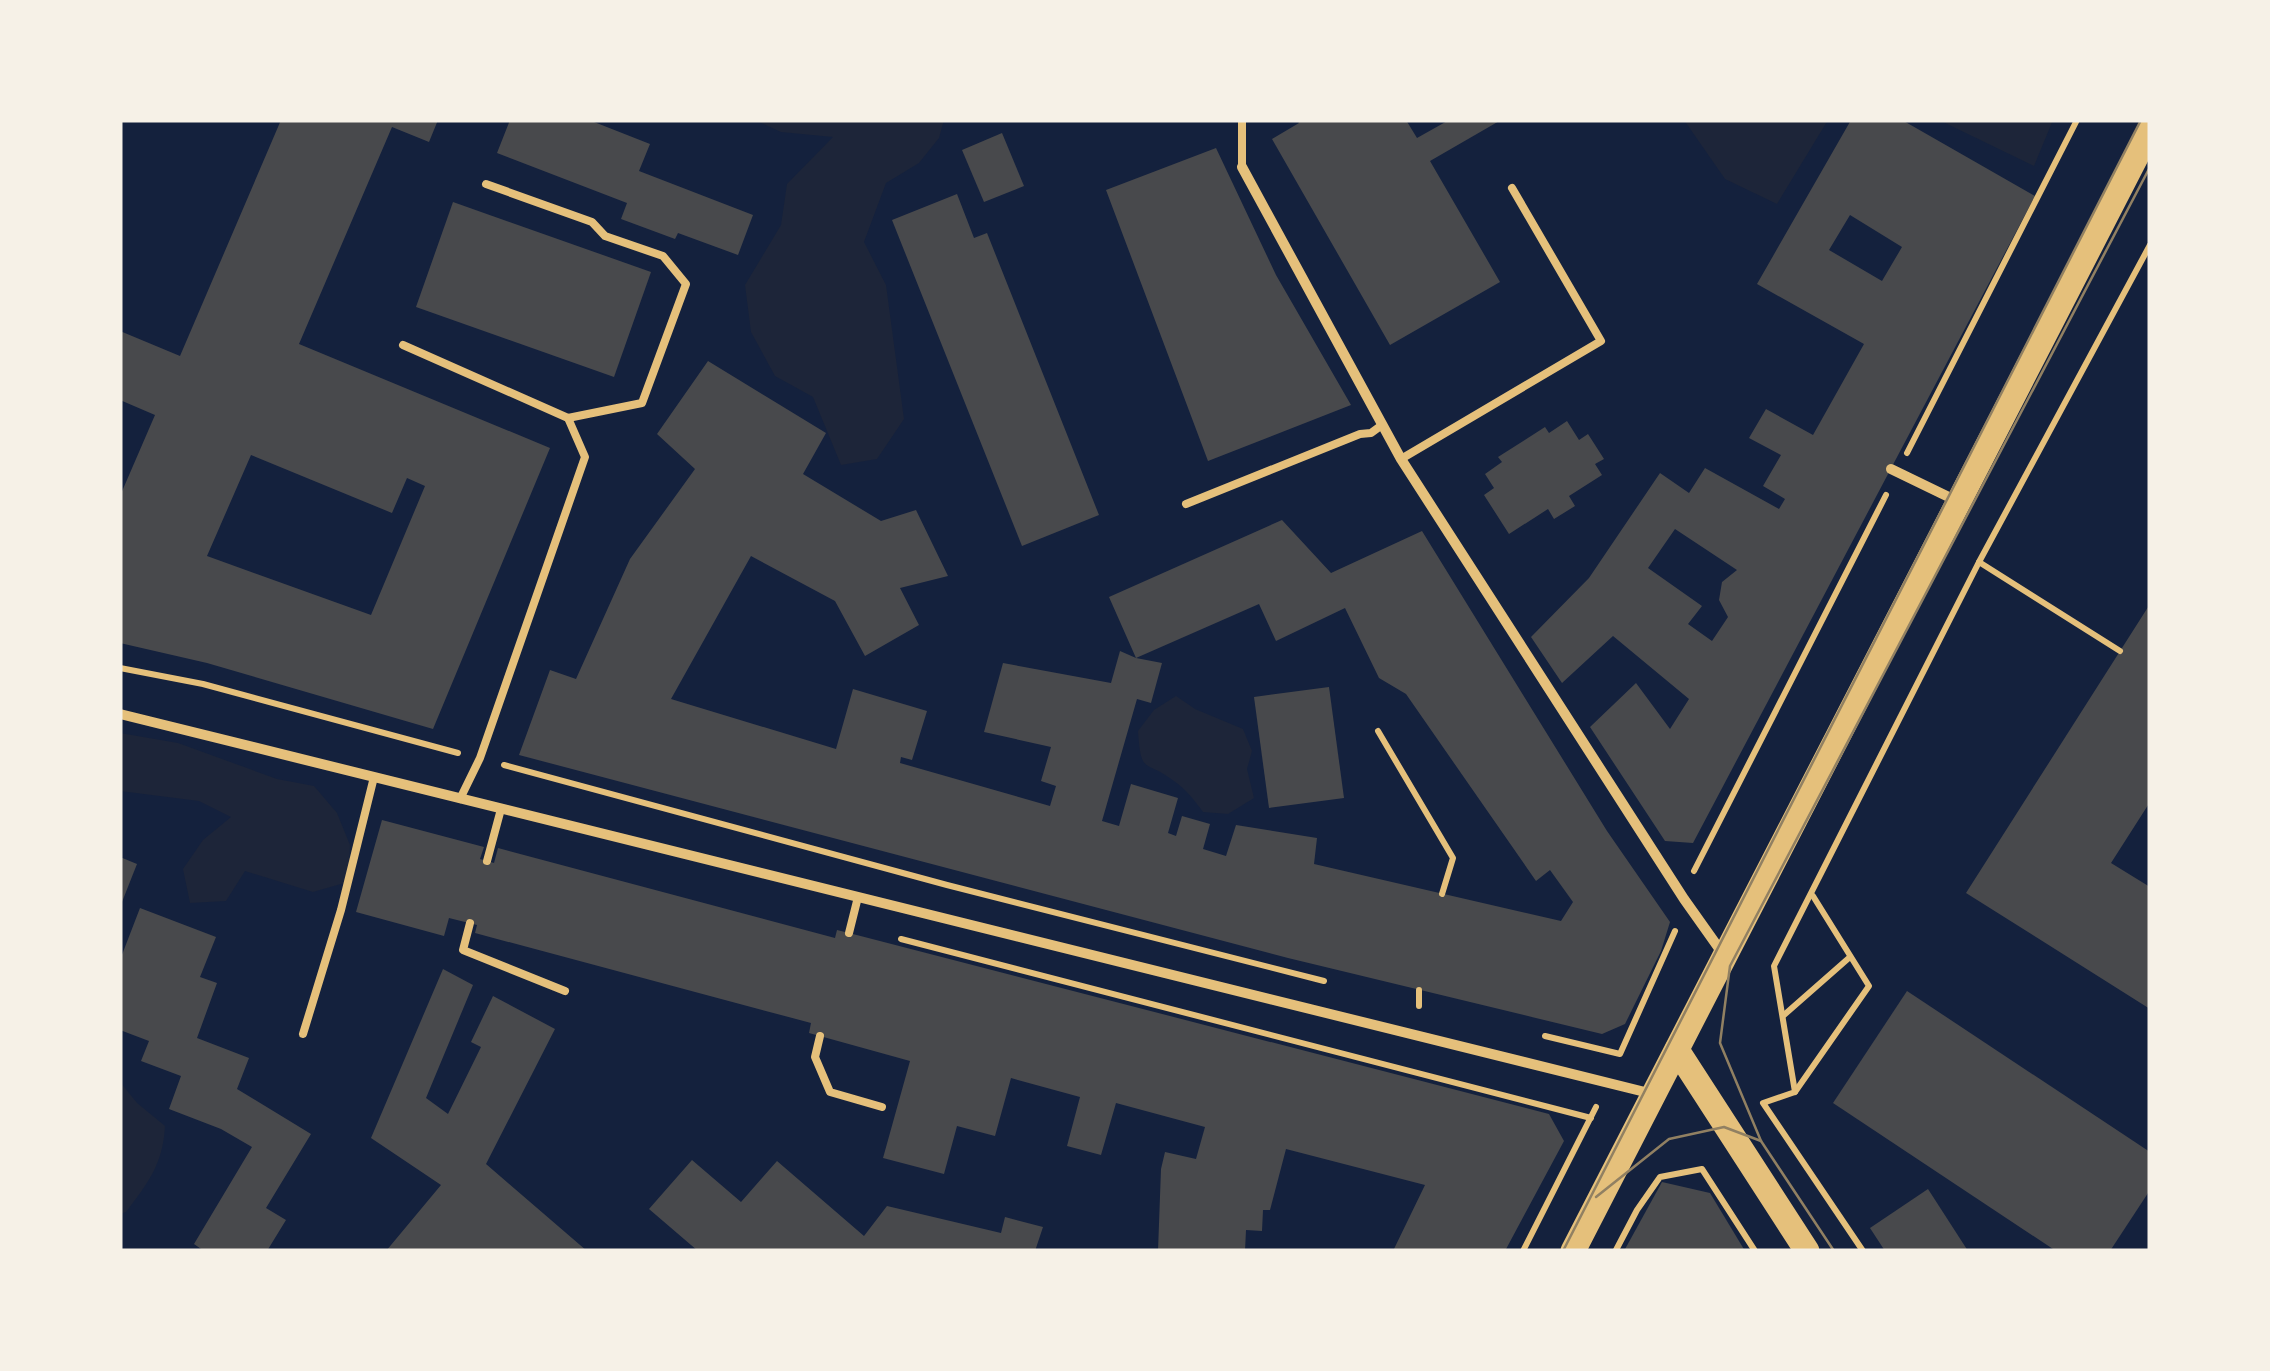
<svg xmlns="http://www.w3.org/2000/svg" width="2270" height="1371" font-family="Raleway,sans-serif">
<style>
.green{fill:#1d2539}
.building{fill:#48494c;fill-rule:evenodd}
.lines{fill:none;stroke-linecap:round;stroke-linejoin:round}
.path{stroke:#e5c07b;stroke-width:6}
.service{stroke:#e5c07b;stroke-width:8}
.minor{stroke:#e5c07b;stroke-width:10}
.primary{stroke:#e5c07b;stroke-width:25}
.tram{stroke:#918062;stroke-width:2.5}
</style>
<rect width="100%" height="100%" fill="#14213d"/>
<g class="green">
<path d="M755 120H944L939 138 919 163 886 183 864 242 886 285 904 419 877 459 841 465 813 397 775 376 751 332 745 285 781 225 787 184 833 137 781 132Z"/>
<path d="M1684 120H1828L1777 204 1725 179Z"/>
<path d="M1939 120H2053L2034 166Z"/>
<path d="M1176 696 1195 709 1243 729 1252 751 1247 769 1254 798 1228 814 1203 812C1195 801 1186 789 1174 781 1146 759 1141 777 1138 731L1154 710Z"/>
<path d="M120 733 178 743 277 779 314 786 337 813 350 845 348 882 313 892 245 871 226 901 190 903 183 869 203 840 231 817 199 801 120 791Z"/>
<path d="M120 1082 137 1103 165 1126C163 1164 148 1183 126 1212L120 1214Z"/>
</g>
<g class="building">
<path d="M281 120H438L429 142 392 127 299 344 550 448 433 729 207 663 120 643V496L155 415 120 400V331L180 356ZM251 455 392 513 407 478 425 486 371 615 207 556Z"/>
<path d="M510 120H589L650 144 639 171 753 215 738 255 678 233 675 239 621 219 627 203 497 153Z"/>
<path d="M1297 120H1406L1417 138 1449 120H1501L1430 161 1500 282 1390 345 1272 139 1299 123Z"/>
<path d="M1851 120H1902L2035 196 1693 843 1665 841 1590 727 1636 683 1670 729 1689 699 1613 636 1562 683 1531 637 1589 578 1660 473 1689 493 1705 468 1779 509 1785 499 1763 486 1781 455 1749 438 1766 409 1813 435 1864 344 1757 284ZM1850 215 1902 247 1882 281 1829 250ZM1675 529 1737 570 1722 582 1719 600 1728 617 1712 641 1688 624 1702 606 1648 568Z"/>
<path d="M1002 133 1024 186 984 202 962 150Z"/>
<path d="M1216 148 1276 275 1351 405 1208 461 1106 190Z"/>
<path d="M957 194 974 238 987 233 1099 515 1022 546 892 220Z"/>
<path d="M453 202 651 272 614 377 416 307Z"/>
<path d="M708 361 826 433 803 474 881 521 916 510 948 576 900 588 919 625 865 656 835 601 751 556 671 699 836 749 853 689 927 711 912 760 901 757 900 763 1050 806 1056 786 1041 781 1051 747 984 732 1003 663 1111 683 1120 651 1136 658 1109 597 1282 520 1331 573 1422 531 1607 831 1670 922 1661 951 1625 1024 1602 1034 1288 958 519 755 550 670 576 679 630 559 695 469 657 434ZM1259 604 1276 641 1345 608 1379 678 1406 694 1536 881 1550 870 1573 902 1561 921 1314 864 1317 838 1236 825 1226 856 1203 849 1210 824 1182 816 1176 836 1168 833 1178 798 1131 784 1119 826 1102 821 1137 699 1151 703 1162 663 1136 658Z"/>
<path d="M1567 421 1579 440 1588 434 1604 459 1595 464 1602 475 1569 496 1575 506 1554 519 1548 509 1509 534 1484 495 1494 488 1485 474 1502 462 1498 457 1545 427 1549 433Z"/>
<path d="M2150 604V802L2111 863 2150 887V1009L1966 893Z"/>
<path d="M1329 687 1344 798 1269 808 1254 697Z"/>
<path d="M382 820 484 847 480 859 494 863 498 848 835 938 837 930 849 933 1549 1114 1564 1141 1505 1251H1393L1425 1185 1286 1149 1270 1210H1263L1262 1231 1246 1230 1245 1251H1158L1161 1169 1165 1152 1196 1159 1205 1127 1116 1103 1101 1155 1067 1146 1080 1097 1011 1078 995 1136 957 1126 944 1174 883 1158 910 1061 809 1033 811 1023 475 933 477 925 449 918 444 936 356 912Z"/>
<path d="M120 857 137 864 120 907Z"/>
<path d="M140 908 216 937 200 977 217 983 197 1038 249 1058 237 1089 311 1134 266 1208 286 1220 267 1251H204L194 1244 252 1147 221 1129 169 1109 181 1076 141 1061 149 1041 120 1030V960Z"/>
<path d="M443 969 473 985 426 1098 448 1114 481 1047 471 1042 493 996 555 1029 486 1164 587 1251H386L441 1185 371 1138Z"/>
<path d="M1907 991 2150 1152V1190L2110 1251H2056L1833 1103Z"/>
<path d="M692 1160 741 1202 777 1161 864 1236 887 1206 1001 1233 1005 1217 1043 1227 1035 1251H698L649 1209Z"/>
<path d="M1662 1182 1710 1193 1745 1251H1624Z"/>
<path d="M1928 1189 1968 1251H1885L1870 1228Z"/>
</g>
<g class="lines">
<g class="path">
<path d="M1907 453 2077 120"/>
<path d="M1979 562 2120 651"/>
<path d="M120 668 203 684 458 753"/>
<path d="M1378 731 1453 858 1442 894"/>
<path d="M504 765 947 885 1324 981"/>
<path d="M1694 871 1886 495"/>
<path d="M901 939 1591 1118"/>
<path d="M1419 1006V990"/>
<path d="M1784 1015 1850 957"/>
<path d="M1545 1036 1620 1054 1675 931"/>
<path d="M1795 1092 1869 986 1813 896"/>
<path d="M1616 1250 1637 1210 1660 1177 1702 1169 1755 1251"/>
<path d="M1523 1251 1596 1107"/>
<path d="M1863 1251 1763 1103 1795 1092 1774 966 1979 562 2150 245"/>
</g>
<g class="service">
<path d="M1242 167V120"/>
<path d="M486 184 592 222 605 236 663 256 686 284 642 403 568 418"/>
<path d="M403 345 568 418 585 457 480 758 460 799"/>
<path d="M1401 459 1601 341 1512 188"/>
<path d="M1186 504 1360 434 1371 433 1382 425"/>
<path d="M487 861 501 809"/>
<path d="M470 923 463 950 565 991"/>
<path d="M849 933 858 897"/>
<path d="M303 1034 341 910 374 777"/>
<path d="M820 1036 815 1057 830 1092 882 1107"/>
</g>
<g class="minor">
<path d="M1242 167 1401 459 1684 899 1723 954"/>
<path d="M1891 469 1957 501"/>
<path d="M120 714 1653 1094"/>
</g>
<g class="primary">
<path d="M1677 1050 1807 1251"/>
<path d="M1573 1251 2150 130"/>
</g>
<g class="tram">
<path d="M1596 1197 1669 1139 1724 1127 1761 1141"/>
<path d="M1563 1251 2141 120"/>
<path d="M1834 1251 1761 1141 1720 1043 1730 966 2150 167"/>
</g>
</g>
<rect width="2270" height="1371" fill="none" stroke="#f6f1e7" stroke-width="245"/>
</svg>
